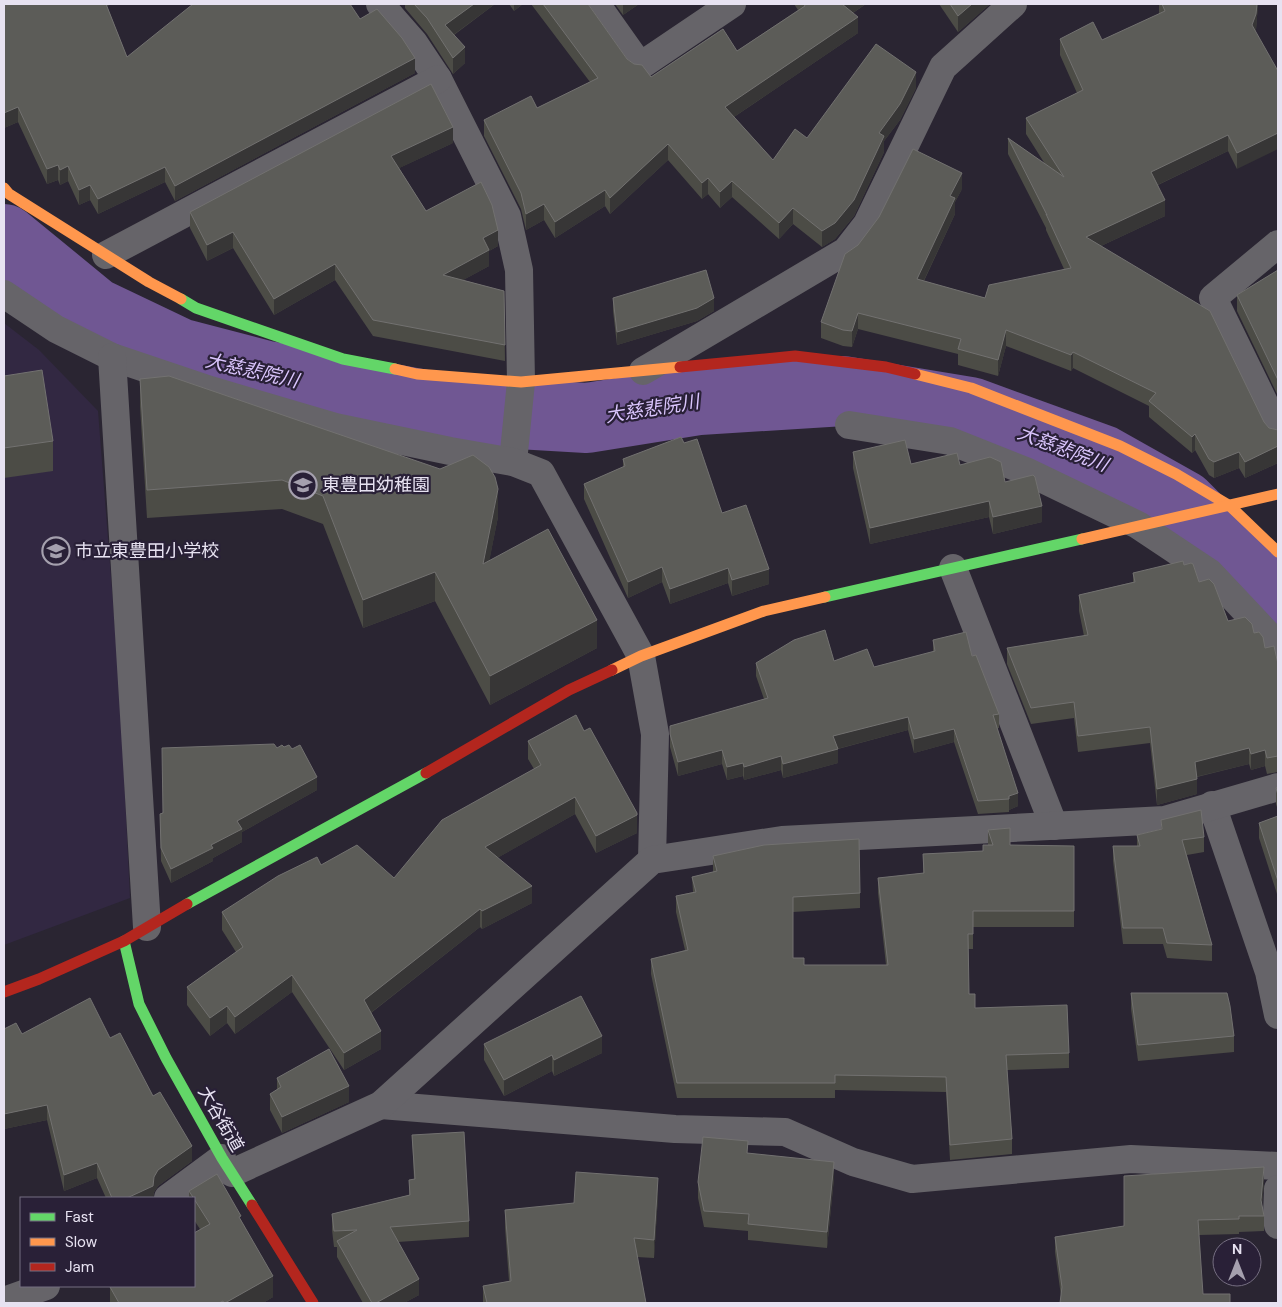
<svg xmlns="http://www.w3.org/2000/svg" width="1282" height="1307" font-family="'DM Sans','Noto Sans JP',sans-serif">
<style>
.built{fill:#322842}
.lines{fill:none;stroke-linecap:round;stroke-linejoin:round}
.river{stroke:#705793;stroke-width:70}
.street{stroke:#666469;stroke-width:28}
.fast{stroke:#63d668;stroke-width:11}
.slow{stroke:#ff974d;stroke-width:11}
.jam{stroke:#b3261e;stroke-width:11}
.wall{fill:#4c4c46}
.shaded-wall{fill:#373636}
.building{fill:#5c5c58;stroke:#727170}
.labels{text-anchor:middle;stroke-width:4.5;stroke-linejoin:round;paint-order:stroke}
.poi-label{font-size:18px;fill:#e7e2f1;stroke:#292037;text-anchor:start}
.street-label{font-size:18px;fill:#e7e2f1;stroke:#292037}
.water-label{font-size:19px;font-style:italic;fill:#dac5fd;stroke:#292037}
</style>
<rect width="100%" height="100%" fill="#2a2532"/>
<path class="built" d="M4 323 39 350 98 411 120 692 130 898 4 945Z"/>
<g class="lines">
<path class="river" d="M4 239 93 312 179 353 267 376 452 410 587 418 699 400 843 391 970 412 1102 460 1182 505 1252 575 1278 605"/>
<g class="street">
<path d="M380 4 414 43 438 79 507 216 519 270 521 382 513 462"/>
<path d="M596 4 640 66 732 4"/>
<path d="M1278 244 1213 298 1278 431"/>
<path d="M106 255 438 79"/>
<path d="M4 294 56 329 112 357 210 390 335 427 450 451 513 462 541 473 641 656 655 734 652 860"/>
<path d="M112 357 147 927"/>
<path d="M643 371 846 251 867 224 943 67 1013 4"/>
<path d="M849 425 950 441 1028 472 1138 525 1210 573 1272 639 1278 647"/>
<path d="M953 568 1054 826"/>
<path d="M1212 805 1269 972 1278 1015"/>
<path d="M381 1105 675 1129 785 1132 853 1162 912 1179 1131 1159 1278 1166"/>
<path d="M232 1173 381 1105 652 860 782 840 1165 820 1278 787"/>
<path d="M1278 1189 1277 1216 1278 1225"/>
<path d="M168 1198 222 1158"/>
<path d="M4 1301 46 1286"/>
</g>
<g class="fast">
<path d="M181 299 196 308 343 359 395 369"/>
<path d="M825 597 1082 539"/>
<path d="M187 904 426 773"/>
<path d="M124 941 139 1004 166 1058 222 1158 252 1205"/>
</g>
<g class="slow">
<path d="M4 188 9 194 149 282 181 299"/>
<path d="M395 369 417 374 521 382 680 367"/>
<path d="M915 374 971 388 1120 446 1176 474 1230 506 1278 552"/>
<path d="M1082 539 1278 494"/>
<path d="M612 670 641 656 764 611 825 597"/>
</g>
<g class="jam">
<path d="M680 367 795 356 886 367 915 374"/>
<path d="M426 773 569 690 612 670"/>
<path d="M4 992 39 979 124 941 187 904"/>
<path d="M252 1205 313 1303"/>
</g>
</g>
<g class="wall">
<path d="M4 4H112L107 6 127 57 360 19 415 73 175 201 165 182 98 214 90 200 79 205 68 181 60 185 58 180 47 184 18 122 4 128Z"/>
<path d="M405 4H495L454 35 465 63 453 74 427 34 405 8Z"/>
<path d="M509 4H523L514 11Z"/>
<path d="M531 4H588L627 59 651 77 737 51 798 10 794 4H866L853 13 858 33 734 117 773 160 807 138 916 88 900 120 884 141V152L854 216 835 239 822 247 793 224 779 239 732 197 720 208 708 194 702 199 668 160 610 214 605 206 555 238 544 220 526 230 521 209 484 136V120L537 108 590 82Z"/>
<path d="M615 4H639L623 15Z"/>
<path d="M939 4H990L958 32Z"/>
<path d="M1159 4H1258L1256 30 1237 169 1228 151 1158 185 1165 216 1101 246 1269 428 1278 430V463L1245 478 1239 468 1214 478 1209 475 1195 450 1192 453 1149 417V406L1073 368 1071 371 1006 346 998 376 958 365V354L858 329 852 347 843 346 821 338V322L962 189 955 202V214L924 281 985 298 1064 269 1046 230V228L1008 154V138L1045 164 1026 134V118L1077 93 1060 55V39L1102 40 1159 14Z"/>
<path d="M453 143 399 168 426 211 498 246 489 251V266L463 280 504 291 505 361 373 336 335 280 274 315 233 248 207 261 190 228V212Z"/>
<path d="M1278 270V396L1237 311V295Z"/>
<path d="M613 298 714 311 697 321 617 345 613 311Z"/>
<path d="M4 376 53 441V471L4 478Z"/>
<path d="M140 379 498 517 489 561 597 648 490 705 435 601 363 628 323 524 282 509 147 518 140 407Z"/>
<path d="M853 452 911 464 960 465 1005 482 1042 522 993 534 989 517 870 544 853 468Z"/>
<path d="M623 459 722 513 769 584 732 596 728 583 670 604 662 582 628 598 584 499V484L623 467Z"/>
<path d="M1184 565 1199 582 1228 621 1254 633 1278 664V772L1267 774 1265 766 1251 770 1249 764 1197 777V794L1157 805 1150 743 1078 752 1074 718 1031 724 1007 664V648L1084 636 1079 611V595L1133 582V573Z"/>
<path d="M933 640 972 656 999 714V728H997L1018 806 1009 810V812L978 814 954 742 914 753 908 730 838 749V763L783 778 781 770 744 780 743 776 727 780 722 764 678 776 670 747V726L764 699 756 676V663L834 661 874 667 933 652Z"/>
<path d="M584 731 637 813V833L596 853 575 814 497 858 532 903 482 929 480 927 371 1013 381 1049 344 1070 292 992 235 1034 227 1023 210 1036 187 1005V987L236 952 222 930V912L321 865 394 878 534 769 528 759V741Z"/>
<path d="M277 748 317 790 242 832V842L213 858V861L171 883 161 861 160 814Z"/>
<path d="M1278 787V810L1276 804V788Z"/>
<path d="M1278 816V897L1259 838V823Z"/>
<path d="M1161 820 1204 837V852L1187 855 1212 945V961L1167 958 1163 944H1123L1113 861V846H1137V835L1161 829Z"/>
<path d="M988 830 1010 845 1074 846V927H973V949H968L969 994 975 1008 1069 1053V1068L1007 1070 1012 1139V1154L950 1160 946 1092 835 1090V1098H677L651 974V959L685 950 676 912V896L693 892 692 877 713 872V856L860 893V908L793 912V958L804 965H886L878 893V878L923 873V854L983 851 988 845Z"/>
<path d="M1131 993 1234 1036V1052L1138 1061 1131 1009Z"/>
<path d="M4 1029 22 1034 110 1038 153 1096 192 1161 158 1186 154 1192 153 1198H106L97 1178 64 1191 47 1120 4 1129Z"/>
<path d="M484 1044 602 1053 554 1076 552 1071 504 1096 484 1060Z"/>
<path d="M277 1078 349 1102 282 1133 270 1110V1094L277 1090Z"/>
<path d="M412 1135 469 1221V1237L398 1242 419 1295 404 1303H363L337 1257V1247H334L332 1230V1214L409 1195V1180H414Z"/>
<path d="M748 1153 834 1178 827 1248 748 1240V1231L704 1227 698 1198V1182Z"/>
<path d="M1264 1183 1262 1205 1264 1216V1231L1239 1232V1234L1199 1235 1061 1296 1055 1252V1237L1124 1226Z"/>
<path d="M189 1191 241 1220 273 1297 263 1303H110V1287L194 1286 200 1229 194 1220V1198H189Z"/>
<path d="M658 1196 654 1258 637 1257 646 1303H483V1286L509 1281 505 1228V1210Z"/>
</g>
<g class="shaded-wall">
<path d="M474 4H495L445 41V25Z"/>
<path d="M514 4H523L514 11Z"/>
<path d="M623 4H639L623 15Z"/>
<path d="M842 4H866L842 20Z"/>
<path d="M972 4H990L958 32V16Z"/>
<path d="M1257 4H1258L1256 30 1252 41V25Z"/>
<path d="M858 17V33L725 123V107Z"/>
<path d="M465 47V63L453 74V58Z"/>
<path d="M415 58V73L175 201V186Z"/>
<path d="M916 72V88L900 120 884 141V152L854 216 835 239 822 247V231L879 133Z"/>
<path d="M18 107V122L4 128V113Z"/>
<path d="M453 127V143L391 172V156Z"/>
<path d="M1278 133V149L1237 169V153Z"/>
<path d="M1228 135V151L1151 188V172Z"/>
<path d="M668 144V160L610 214V198Z"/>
<path d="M58 165V180L47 184V169Z"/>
<path d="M68 166V181L60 185V170Z"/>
<path d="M165 167V182L98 214V199Z"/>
<path d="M962 173V189L955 202V214L917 295V279L950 196Z"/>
<path d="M708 178V194L702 199V183Z"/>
<path d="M732 181V197L720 208V192Z"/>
<path d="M90 185V200L79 205V190Z"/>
<path d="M605 190V206L555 238V222Z"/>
<path d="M1165 200V216L1086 253V237Z"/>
<path d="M544 204V220L526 230V214Z"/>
<path d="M793 208V224L779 239V223Z"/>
<path d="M498 230V246L489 251V266L443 291V275L483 238Z"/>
<path d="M233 232V248L207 261V245Z"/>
<path d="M335 264V280L274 315V299Z"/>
<path d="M714 298V311L697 321 617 345V332Z"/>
<path d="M858 313V329L852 347V331Z"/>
<path d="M1006 330V346L998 376V360Z"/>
<path d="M1073 352V368L1071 371V355Z"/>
<path d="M1195 434V450L1192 453V437Z"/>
<path d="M1278 446V463L1245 478V462Z"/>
<path d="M1239 452V468L1214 478V462Z"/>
<path d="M498 489V517L483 593V564Z"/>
<path d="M989 501V517L870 544V528Z"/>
<path d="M1042 506V522L993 534V517Z"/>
<path d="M662 567V582L628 598V582Z"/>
<path d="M728 568V583L670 604V589Z"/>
<path d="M769 569V584L732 596V580Z"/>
<path d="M435 572V601L363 628V600Z"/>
<path d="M597 620V648L490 705V676Z"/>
<path d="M908 717V730L833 750V736Z"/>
<path d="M954 729V742L914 753V739Z"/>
<path d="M1249 748V764L1195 777V762Z"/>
<path d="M838 749V763L783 778V764Z"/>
<path d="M722 750V764L678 776V762Z"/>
<path d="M1265 750V766L1251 770V754Z"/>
<path d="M781 756V770L744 780V767Z"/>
<path d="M743 763V776L727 780V767Z"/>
<path d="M317 777V790L242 832V842L213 858V861L171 883V869L237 821Z"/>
<path d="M1197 779V794L1157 805V789Z"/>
<path d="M1018 793V806L1009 810V796Z"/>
<path d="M575 797V814L485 865V847Z"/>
<path d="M637 815V833L596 853V836Z"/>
<path d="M532 886V903L482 929V911Z"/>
<path d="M480 909V927L364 1018V1000Z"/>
<path d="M292 975V992L235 1034V1017Z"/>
<path d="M227 1006V1023L210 1036V1018Z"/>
<path d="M381 1031V1049L344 1070V1053Z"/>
<path d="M602 1036V1053L554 1076V1060Z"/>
<path d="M552 1055V1071L504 1096V1080Z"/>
<path d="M349 1086V1102L282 1133V1117Z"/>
<path d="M47 1105V1120L4 1129V1114Z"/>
<path d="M192 1146V1161L158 1186 154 1192 153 1198H127L154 1177 158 1170Z"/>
<path d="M834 1162V1178L827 1248V1232Z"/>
<path d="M97 1163V1178L64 1191V1175Z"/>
<path d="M1264 1167V1183L1261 1215V1200Z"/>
<path d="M658 1178V1196L654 1258V1240Z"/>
<path d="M273 1276V1297L263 1303H225Z"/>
<path d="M419 1279V1295L404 1303H376Z"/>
</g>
<g class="building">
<path d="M4 4H106L127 57 193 4H350L360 19 377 9 402 38 415 58 175 186 165 167 98 199 90 185 79 190 68 166 60 170 58 165 47 169 18 107 4 113Z"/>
<path d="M414 4H474L445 25 465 47 453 58 427 18Z"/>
<path d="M543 4H588L627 59 634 64 642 65 651 77 723 29 737 51 805 6 804 4H842L858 17 725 107 773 160 795 129 807 138 876 44 916 72 900 104 879 133 884 136 854 200 835 223 822 231 793 208 779 223 732 181 720 192 708 178 702 183 668 144 610 198 605 190 555 222 544 204 526 214 521 193 484 120 531 96 537 108 598 78Z"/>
<path d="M950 4H972L958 16Z"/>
<path d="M1162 4H1257L1256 14 1252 25 1278 71V133L1237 153 1228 135 1151 172 1165 200 1086 237 1210 311 1264 422 1269 428 1278 430V446L1245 462 1239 452 1214 462 1209 459 1195 434 1192 437 1149 401 1156 393 1073 352 1071 355 1006 330 998 360 958 349 961 339 858 313 852 331 843 330 821 322 845 254 858 245 879 217 913 149 962 173 950 196 955 198 917 279 985 298 989 285 1071 268 1046 214 1047 215 1008 138 1064 177 1026 118 1083 90 1060 39 1093 22 1102 40 1165 11Z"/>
<path d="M431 84 453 127 391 156 426 211 481 182 492 205 498 230 483 238 489 250 443 275 504 291 505 345 373 320 335 264 274 299 233 232 207 245 190 212Z"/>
<path d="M706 270 714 298 697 308 617 332 613 298Z"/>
<path d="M1278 270V380L1237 295Z"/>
<path d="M42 370 53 441 4 448V376Z"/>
<path d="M169 376 440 469 473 455 489 467 495 477 498 489 483 564 548 529 597 620 490 676 435 572 363 600 323 496 282 480 147 490 140 379Z"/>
<path d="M681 437 684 443 697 439 722 513 746 505 769 569 732 580 728 568 670 589 662 567 628 582 584 484 625 466 623 459Z"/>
<path d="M905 440 911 464 957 453 960 465 990 457 1001 462 1005 482 1033 475 1035 477 1042 506 993 517 989 501 870 528 853 452Z"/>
<path d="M1183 561 1184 565 1191 563 1193 564 1199 582 1209 579 1214 584 1228 621 1245 617 1252 624 1254 633 1259 632 1263 637 1265 648 1274 646 1278 664V756L1267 758 1265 750 1251 754 1249 748 1195 762 1197 779 1157 789 1150 727 1078 736 1074 702 1031 708 1007 648 1088 635 1079 595 1135 582 1133 573Z"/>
<path d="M825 630 834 661 867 649 874 667 935 651 933 640 966 632 972 656 976 655 999 714 993 715 1018 793 1009 796V799L978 801 954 729 914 739 908 717 833 736 838 749 783 764 781 756 744 767 743 763 727 767 722 750 678 762 670 734V726L768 698 756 663 794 640Z"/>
<path d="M576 715 584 731 590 728 637 813V815L596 836 575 797 485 847 532 886 482 911 480 909 364 1000 381 1031 344 1053 292 975 235 1017 227 1006 210 1018 187 987 243 947 222 912 278 876 317 857 321 865 357 845 394 878 442 820 541 765 528 741Z"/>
<path d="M274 744 277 748 282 745 284 747 289 745 292 749 300 745 317 777 237 821 242 829 211 845 213 848 171 869 161 848 160 814 163 813 162 748Z"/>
<path d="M1278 787V795L1276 788Z"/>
<path d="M1201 810 1204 837 1182 840 1212 945 1167 943 1163 928H1123L1113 846H1140L1137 835 1162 829 1161 820Z"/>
<path d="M1278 816V881L1259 823Z"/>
<path d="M1010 828V845L1074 846V911H973V934H968L969 994H975V1008L1067 1005 1069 1053 1006 1055 1012 1139 950 1145 946 1077 835 1075V1083H677L651 959 688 950 676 896 696 892 692 877 717 871 713 856 764 845 859 839 860 893 793 897V958H804V965H888L878 878 924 873 923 854 983 851V845H993L988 830Z"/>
<path d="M1131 993H1227L1230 1006 1234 1036 1138 1045Z"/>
<path d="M581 996 602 1036 554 1060 552 1055 504 1080 484 1044Z"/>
<path d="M90 998 110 1038 120 1033 153 1096 160 1092 192 1146 158 1170 154 1177 153 1186 127 1198H112L97 1163 64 1175 47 1105 4 1114V1029L16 1023 22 1034Z"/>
<path d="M329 1049 349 1086 282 1117 270 1094 281 1087 277 1078Z"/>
<path d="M464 1132 469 1221 390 1227 419 1279 376 1303H372L337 1241 357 1230 334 1231 332 1214 410 1195 409 1180 415 1179 412 1135Z"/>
<path d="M703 1137 748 1141 747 1153 834 1162 827 1232 748 1224 749 1214 704 1211 698 1182Z"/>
<path d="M1264 1167 1261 1200 1264 1216H1239V1219L1198 1220 1203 1294H1230V1303H1060L1062 1287 1055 1237 1124 1226V1176Z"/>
<path d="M576 1172 658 1178 654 1240 634 1238 646 1303H487L483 1286 511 1281 505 1210 574 1203Z"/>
<path d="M217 1174 241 1216 239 1217 273 1276 225 1303H224L223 1301 219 1303H119L110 1287 113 1286H194V1233L210 1224 189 1191Z"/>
</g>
<defs>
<g id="school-ring" transform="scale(1.4375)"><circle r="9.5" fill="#292037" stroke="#a5a0ae" stroke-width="1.5"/><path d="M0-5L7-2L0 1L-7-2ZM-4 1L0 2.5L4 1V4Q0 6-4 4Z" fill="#a5a0ae"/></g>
</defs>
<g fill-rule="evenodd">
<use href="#school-ring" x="303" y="485"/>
<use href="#school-ring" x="56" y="551"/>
</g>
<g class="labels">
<g class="poi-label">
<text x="322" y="491">東豊田幼稚園</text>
<text x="75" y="557">市立東豊田小学校</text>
</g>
<g class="street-label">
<text transform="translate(221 1119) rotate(60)" y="6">大谷街道</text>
</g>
<g class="water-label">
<text transform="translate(252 370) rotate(13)" y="7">大慈悲院川</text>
<text transform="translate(652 408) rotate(-9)" y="7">大慈悲院川</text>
<text transform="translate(1063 448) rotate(21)" y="7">大慈悲院川</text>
</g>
</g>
<rect width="1282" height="1307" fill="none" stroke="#e7e2f1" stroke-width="10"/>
<rect x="20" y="1197" width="175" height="90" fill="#292037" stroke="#756e81"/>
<rect x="30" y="1213" width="25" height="8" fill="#63d668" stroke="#756e81"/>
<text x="65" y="1222" font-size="15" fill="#e7e2f1">Fast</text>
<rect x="30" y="1238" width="25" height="8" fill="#ff974d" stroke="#756e81"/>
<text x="65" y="1247" font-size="15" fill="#e7e2f1">Slow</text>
<rect x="30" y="1263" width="25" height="8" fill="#b3261e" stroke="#756e81"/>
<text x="65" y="1272" font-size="15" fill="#e7e2f1">Jam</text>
<g transform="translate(1237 1262)"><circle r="24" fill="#292037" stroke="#756e81"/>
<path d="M0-4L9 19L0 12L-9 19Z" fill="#a5a0ae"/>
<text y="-8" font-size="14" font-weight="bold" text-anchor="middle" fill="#e7e2f1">N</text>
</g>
</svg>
